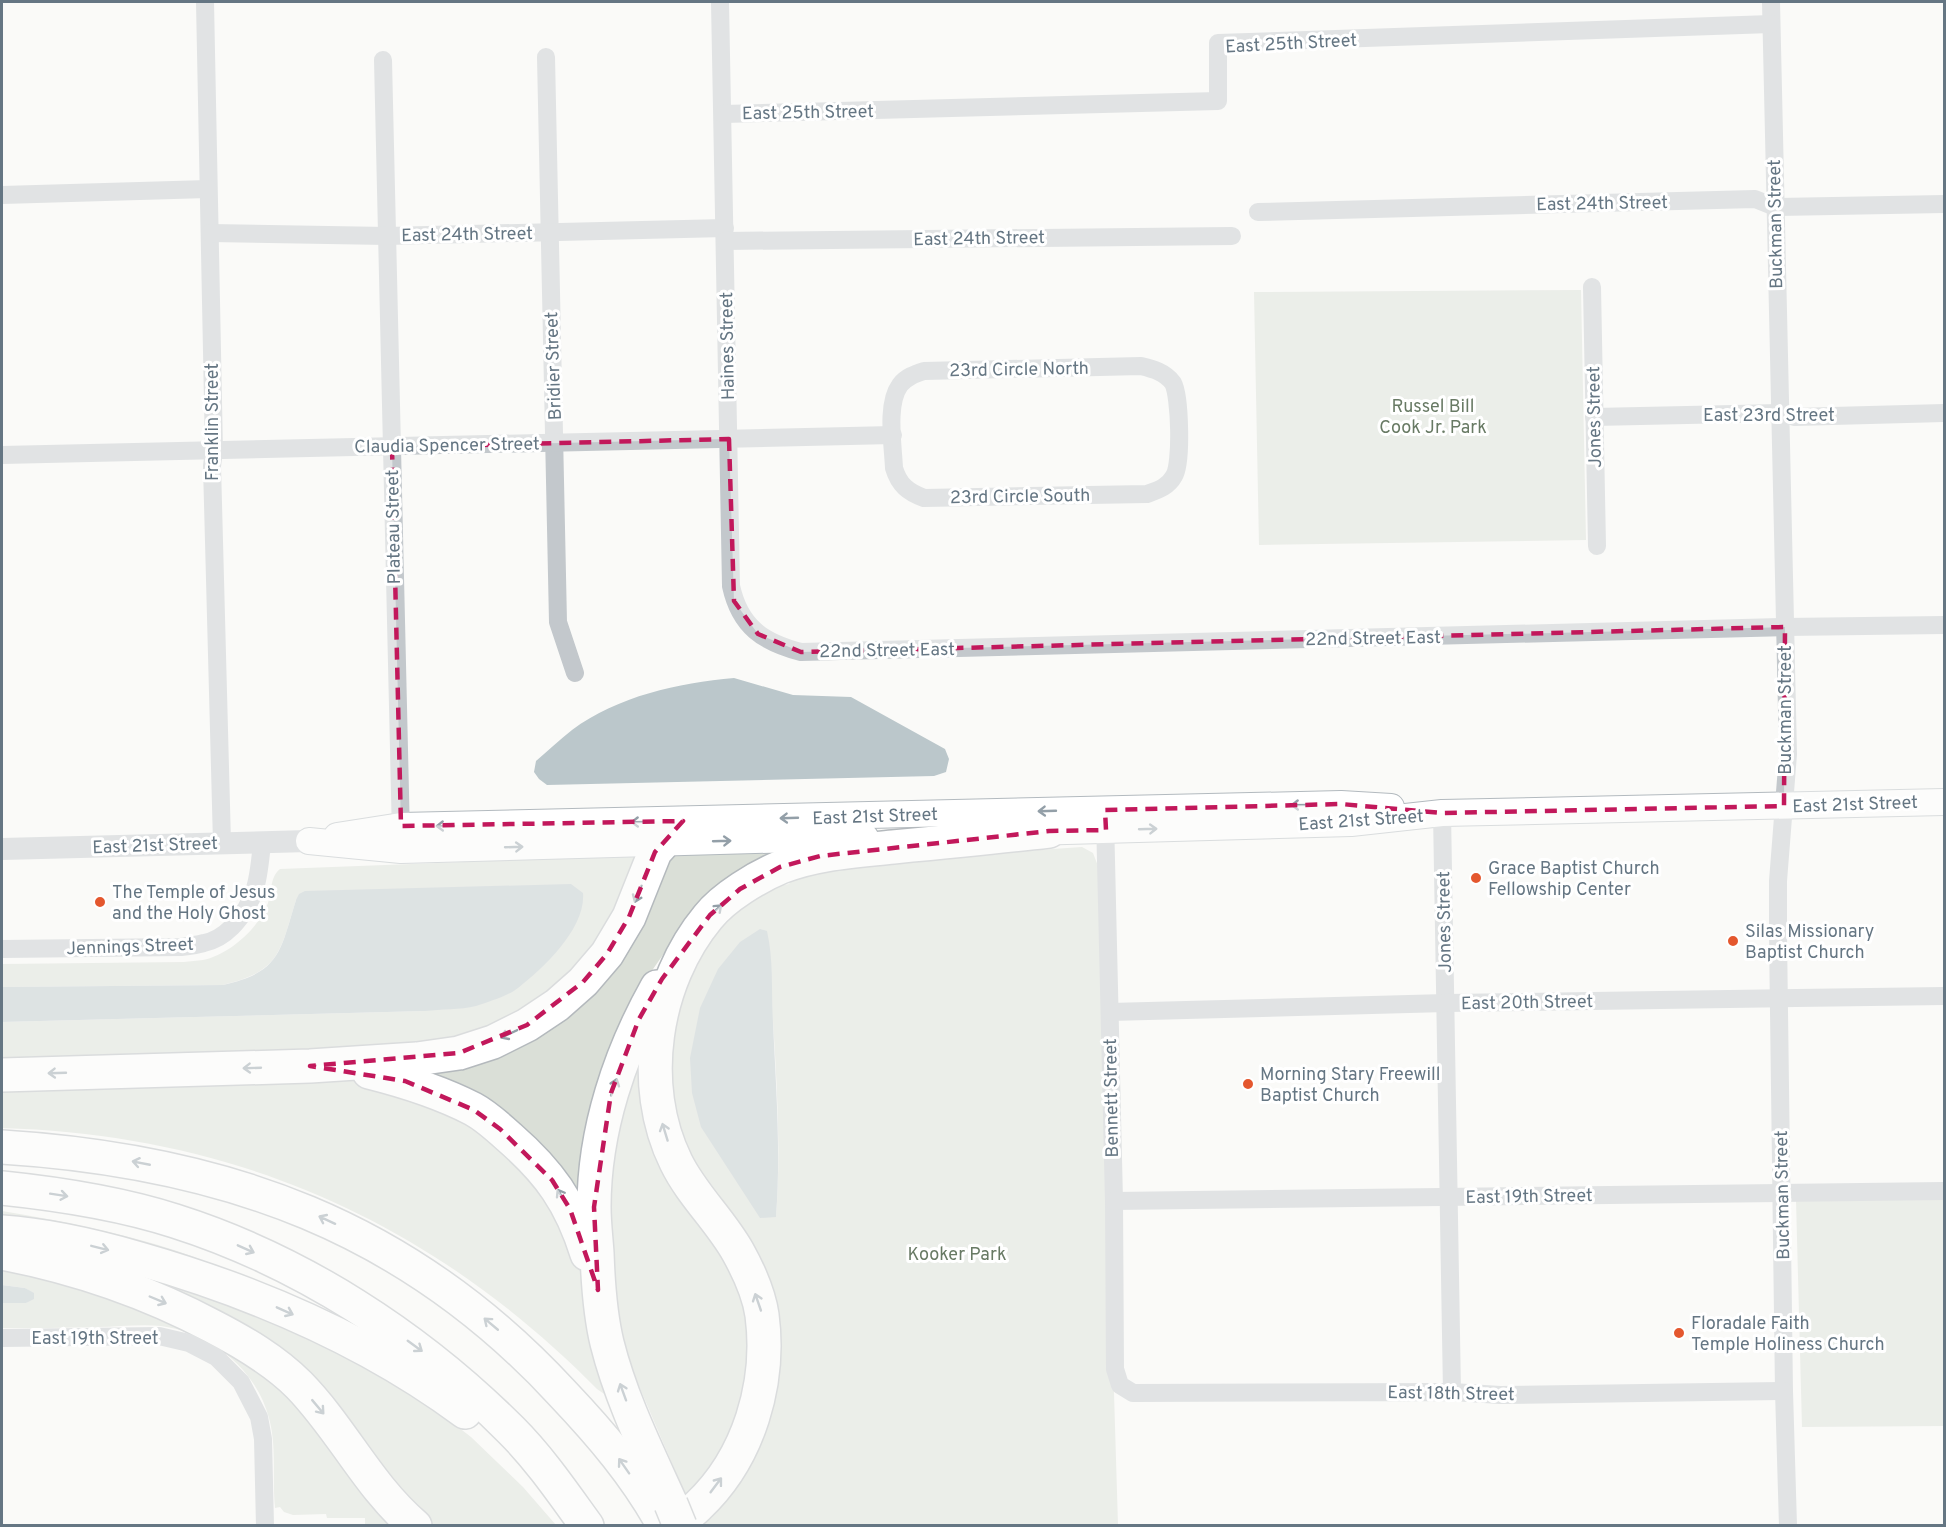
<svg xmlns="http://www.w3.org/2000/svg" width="1946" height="1527" font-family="Overpass,sans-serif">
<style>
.green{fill:#dadfd7;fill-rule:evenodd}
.water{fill:#bbc7cb}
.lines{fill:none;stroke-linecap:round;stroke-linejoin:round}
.secondary-casing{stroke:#b3babf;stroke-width:28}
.motorway-casing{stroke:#b4b9bd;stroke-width:36}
.minor{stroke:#c3c8cc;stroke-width:18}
.tertiary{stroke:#c3c8cc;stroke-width:22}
.secondary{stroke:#fff;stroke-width:26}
.motorway{stroke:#fff;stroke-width:33}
.motorway-bridge-casing{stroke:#b4b9bd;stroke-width:36;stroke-linecap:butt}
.motorway-bridge{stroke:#fff;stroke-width:33}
.oneway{stroke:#939fa8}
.marked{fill:none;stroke:#c2185b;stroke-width:4.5;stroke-dasharray:12 8;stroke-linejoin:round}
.poi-dot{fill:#e4572e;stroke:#fff;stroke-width:2}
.labels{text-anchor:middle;stroke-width:6;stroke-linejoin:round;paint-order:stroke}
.street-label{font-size:18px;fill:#657683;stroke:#fff}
.park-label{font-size:18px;fill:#687a64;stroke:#fff}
.poi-label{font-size:18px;fill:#657683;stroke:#fff;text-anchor:start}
</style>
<rect width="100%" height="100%" fill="#fafaf8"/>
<g class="green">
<path d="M1581 290 1586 540 1259 545 1254 292Z"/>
<path d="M1082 847 1093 853 1098 866 1118 1525 699 1526 769 1360 674 1132 666 1022 714 924 779 884 784 885 789 884 790 882 841 863ZM773 1021C777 1086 781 1152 776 1217Z"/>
<path d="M770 852 768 857 674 939 651 972 584 1198 420 1075 523 1036 668 854Z"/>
<path d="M644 855 616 923 557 994 452 1045 2 1058V1022L425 1011 296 900C280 951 281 971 223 985L2 987V964L184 962C190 961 197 961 203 960 229 955 259 928 268 903 272 891 270 877 280 869Z"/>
<path d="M645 1041 722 1241 751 1326 746 1405 713 1470 685 1494 619 1339 601 1183Z"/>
<path d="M361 1078 405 1087 521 1157 580 1255 610 1398 597 1389C432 1222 237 1135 2 1128V1086Z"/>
<path d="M1944 1199V1426L1802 1427 1796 1200Z"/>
<path d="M2 1211C60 1221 120 1232 177 1251 209 1262 240 1276 271 1289L2 1222Z"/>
<path d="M2 1267 131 1299 286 1383 403 1525H365V1518H327L326 1514 293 1515 284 1512 280 1507 275 1508C272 1478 277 1447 269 1418 256 1369 211 1333 161 1326 140 1324 118 1327 97 1327 65 1328 33 1328 2 1328V1303H26L34 1294 25 1288 2 1285Z"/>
<path d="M123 1267 321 1337 445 1417 471 1437 523 1487 556 1525H431L341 1420Z"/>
</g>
<g class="water">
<path d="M734 678 793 695 851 697 945 749 949 759 946 772 934 776 547 785 539 779 534 772 536 761C548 751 559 740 572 730 618 696 678 683 734 678Z"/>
<path d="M571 884 583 893C586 928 544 968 518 988 508 996 488 1002 476 1006 460 1010 441 1009 425 1011L2 1022V987L223 985C281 972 280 951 296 900L299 894 305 891Z"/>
<path d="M760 929 767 931C774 962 771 992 773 1023 776 1088 781 1152 776 1217L760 1218 701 1127 692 1093 690 1058 700 1008 718 969 740 942Z"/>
<path d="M2 1285 25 1288 34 1293V1299L26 1303H2Z"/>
</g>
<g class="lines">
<g class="secondary-casing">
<g id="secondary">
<path d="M1031 832 1351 823 1442 813 1944 802"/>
<path d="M337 836 401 826 1341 804 1391 807"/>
<path d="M309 841 401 850 865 837"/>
</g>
</g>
<g class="motorway-casing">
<g id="motorway">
<path d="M657 987C620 1053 594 1130 594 1207 594 1223 596 1238 597 1253 598 1283 600 1314 607 1343 621 1399 647 1451 671 1504"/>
<path d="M369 1072C405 1081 440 1092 473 1109 486 1116 498 1127 509 1137 549 1172 571 1202 587 1254"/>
<path d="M2 1075 310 1066 417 1059 459 1053 493 1042 527 1025 557 1005 583 982 607 954 629 917 655 852 664 842"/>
<path d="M2 1147C225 1161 408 1226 562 1393 600 1433 637 1476 664 1526"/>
<path d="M2 1188C60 1194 119 1203 175 1221 301 1261 418 1337 511 1430 540 1459 563 1493 587 1526"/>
<path d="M2 1232C49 1235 95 1246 140 1259 255 1292 369 1341 465 1412"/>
<path d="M2 1253C75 1267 146 1291 212 1326 243 1342 274 1360 299 1385 342 1429 368 1486 415 1526"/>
<path d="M674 1526C682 1519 691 1513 698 1506 749 1458 771 1383 762 1315 759 1294 748 1270 738 1252 720 1220 692 1195 676 1162 638 1085 654 982 708 917 724 897 757 877 781 867 816 853 856 851 893 847 945 842 997 837 1049 831"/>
</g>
</g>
<g class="minor">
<path d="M205 2 214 451 212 466 222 843"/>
<path d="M720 2 731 586C740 627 763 642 801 652L1785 627 1944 625"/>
<path d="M1771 2 1788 754 1778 881V935L1784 1391 1788 1526"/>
<path d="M546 57 558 622 575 673"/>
<path d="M383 60 401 836"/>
<path d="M723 114 1218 101V43L1771 24"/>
<path d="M2 195 208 189"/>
<path d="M1258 212 1755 199 1775 207 1944 204"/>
<path d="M210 233 387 236 725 228"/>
<path d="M725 241 1232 236"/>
<path d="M1592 287 1597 546"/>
<path d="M1141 366C1153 369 1165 372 1173 383 1180 396 1182 464 1174 476 1168 487 1158 490 1147 494L924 498C908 492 899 485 894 468 893 445 886 404 900 385 906 377 915 374 924 371Z"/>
<path d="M1594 417 1780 413 1795 417 1944 413"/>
<path d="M2 455 893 435"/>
<path d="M1442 813 1452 1392"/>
<path d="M1105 818 1114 1201 1115 1369 1120 1385 1133 1393 1452 1392 1500 1395 1784 1391"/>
<path d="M2 949 181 947C189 946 197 945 204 943 214 941 225 934 232 927 257 901 259 876 262 842"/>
<path d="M1110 1012 1446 1003 1944 996"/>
<path d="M1114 1201 1944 1191"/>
<path d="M2 1338 159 1336 189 1343 216 1357 241 1382 259 1417 263 1439 265 1526"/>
</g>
<path class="tertiary" d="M2 849 309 841"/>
<use href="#secondary" class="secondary"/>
<use href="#motorway" class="motorway"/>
<g class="motorway-bridge-casing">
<path id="motorway-bridge" d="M671 1504 680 1526"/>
</g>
<use href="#motorway-bridge" class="motorway-bridge"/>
</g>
<defs><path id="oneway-shaft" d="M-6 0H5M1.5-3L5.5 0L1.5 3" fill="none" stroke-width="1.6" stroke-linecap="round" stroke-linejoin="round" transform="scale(1.5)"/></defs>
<g class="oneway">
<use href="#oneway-shaft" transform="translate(1300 805) rotate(179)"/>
<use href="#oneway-shaft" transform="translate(1047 811) rotate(178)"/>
<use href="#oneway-shaft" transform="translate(789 818) rotate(178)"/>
<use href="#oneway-shaft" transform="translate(640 822) rotate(179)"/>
<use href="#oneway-shaft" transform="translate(445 826) rotate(179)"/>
<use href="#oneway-shaft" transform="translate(1148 829) rotate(-2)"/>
<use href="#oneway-shaft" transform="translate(722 841) rotate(-2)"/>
<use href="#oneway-shaft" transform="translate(514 847) rotate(-2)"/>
<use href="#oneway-shaft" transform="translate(638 894) rotate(112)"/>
<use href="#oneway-shaft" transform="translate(715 911) rotate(-43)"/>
<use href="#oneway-shaft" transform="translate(509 1034) rotate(154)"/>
<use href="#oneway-shaft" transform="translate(252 1068) rotate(178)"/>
<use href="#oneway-shaft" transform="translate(57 1073) rotate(178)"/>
<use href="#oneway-shaft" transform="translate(614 1087) rotate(-71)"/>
<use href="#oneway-shaft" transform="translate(665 1132) rotate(-107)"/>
<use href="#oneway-shaft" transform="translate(141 1163) rotate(-169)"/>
<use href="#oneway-shaft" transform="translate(59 1195) rotate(9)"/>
<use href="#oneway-shaft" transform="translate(562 1197) rotate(-121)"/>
<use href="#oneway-shaft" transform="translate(327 1220) rotate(-155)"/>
<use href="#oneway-shaft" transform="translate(100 1248) rotate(14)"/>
<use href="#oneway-shaft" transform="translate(246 1249) rotate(24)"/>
<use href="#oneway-shaft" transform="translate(158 1300) rotate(23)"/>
<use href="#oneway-shaft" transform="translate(758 1302) rotate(-109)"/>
<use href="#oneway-shaft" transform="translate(285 1311) rotate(24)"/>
<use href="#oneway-shaft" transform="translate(491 1324) rotate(-140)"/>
<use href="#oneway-shaft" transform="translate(415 1346) rotate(36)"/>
<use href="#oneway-shaft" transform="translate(623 1392) rotate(-110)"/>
<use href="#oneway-shaft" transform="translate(318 1407) rotate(50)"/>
<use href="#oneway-shaft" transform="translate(624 1466) rotate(-125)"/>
<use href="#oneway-shaft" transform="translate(716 1485) rotate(-53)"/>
</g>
<path d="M0 0H1946V1527H0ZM729 439 734 601 758 634 801 652 1785 627 1784 806 1442 813 1341 804 1105 810 1106 830 1049 831 820 856 780 867 740 889 710 915 662 979 639 1019 611 1093 594 1207 598 1290 570 1209 552 1180 500 1129 474 1110 405 1081 310 1066 459 1053 527 1025 583 982 607 954 629 917 655 852 683 821 401 826 392 447Z" fill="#fafaf8" fill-opacity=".55" fill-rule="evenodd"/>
<path class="marked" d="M729 439 734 601 758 634 801 652 1785 627 1784 806 1442 813 1341 804 1105 810 1106 830 1049 831 820 856 780 867 740 889 710 915 662 979 639 1019 611 1093 594 1207 598 1290 570 1209 552 1180 500 1129 474 1110 405 1081 310 1066 459 1053 527 1025 583 982 607 954 629 917 655 852 683 821 401 826 392 447Z"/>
<g class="poi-dot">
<circle cx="1476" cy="878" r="6"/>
<circle cx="100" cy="902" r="6"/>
<circle cx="1733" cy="941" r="6"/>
<circle cx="1248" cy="1084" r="6"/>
<circle cx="1679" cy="1333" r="6"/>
</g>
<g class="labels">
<g class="street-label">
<text transform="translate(1291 43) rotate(-3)" y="6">East 25th Street</text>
<text transform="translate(808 112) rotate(-1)" y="6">East 25th Street</text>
<text transform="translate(1602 203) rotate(-1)" y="6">East 24th Street</text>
<text transform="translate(1775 224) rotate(-91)" y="6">Buckman Street</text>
<text transform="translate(467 234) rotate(-1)" y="6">East 24th Street</text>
<text transform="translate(979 238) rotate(-1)" y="6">East 24th Street</text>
<text transform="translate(727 346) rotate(-91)" y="6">Haines Street</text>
<text transform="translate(553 366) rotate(-92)" y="6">Bridier Street</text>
<text transform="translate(1019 369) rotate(-1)" y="6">23rd Circle North</text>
<text x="1769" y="421">East 23rd Street</text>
<text transform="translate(1594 417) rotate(-91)" y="6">Jones Street</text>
<text transform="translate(212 422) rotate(-90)" y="6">Franklin Street</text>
<text transform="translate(447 445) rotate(-1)" y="6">Claudia Spencer Street</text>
<text transform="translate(1020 496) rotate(-1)" y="6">23rd Circle South</text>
<text transform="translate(393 527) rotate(-91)" y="6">Plateau Street</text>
<text transform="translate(1373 638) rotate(-1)" y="6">22nd Street East</text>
<text transform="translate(887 650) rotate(-1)" y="6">22nd Street East</text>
<text transform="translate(1785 710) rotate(-90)" y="6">Buckman Street</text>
<text transform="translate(1855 804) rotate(-2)" y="6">East 21st Street</text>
<text transform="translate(875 816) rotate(-2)" y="6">East 21st Street</text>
<text transform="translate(1361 820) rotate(-4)" y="6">East 21st Street</text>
<text transform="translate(155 845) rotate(-2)" y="6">East 21st Street</text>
<text transform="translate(1444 922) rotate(-91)" y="6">Jones Street</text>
<text transform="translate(130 946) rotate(-2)" y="6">Jennings Street</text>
<text transform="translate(1527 1002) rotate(-1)" y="6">East 20th Street</text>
<text transform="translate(1111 1098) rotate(-91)" y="6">Bennett Street</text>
<text transform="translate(1782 1195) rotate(-91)" y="6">Buckman Street</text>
<text transform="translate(1529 1196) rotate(-1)" y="6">East 19th Street</text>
<text x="95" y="1344">East 19th Street</text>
<text transform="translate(1451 1393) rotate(1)" y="6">East 18th Street</text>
</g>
<g class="park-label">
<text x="1433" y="412">Russel Bill<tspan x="1433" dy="21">Cook Jr. Park</tspan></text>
<text x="957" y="1260">Kooker Park</text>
</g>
<g class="poi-label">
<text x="1488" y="874">Grace Baptist Church<tspan x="1488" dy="21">Fellowship Center</tspan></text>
<text x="112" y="898">The Temple of Jesus<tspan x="112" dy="21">and the Holy Ghost</tspan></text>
<text x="1745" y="937">Silas Missionary<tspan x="1745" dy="21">Baptist Church</tspan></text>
<text x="1260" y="1080">Morning Stary Freewill<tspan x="1260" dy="21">Baptist Church</tspan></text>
<text x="1691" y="1329">Floradale Faith<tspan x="1691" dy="21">Temple Holiness Church</tspan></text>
</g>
</g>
<rect width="1946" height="1527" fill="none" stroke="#657683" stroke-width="6"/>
</svg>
